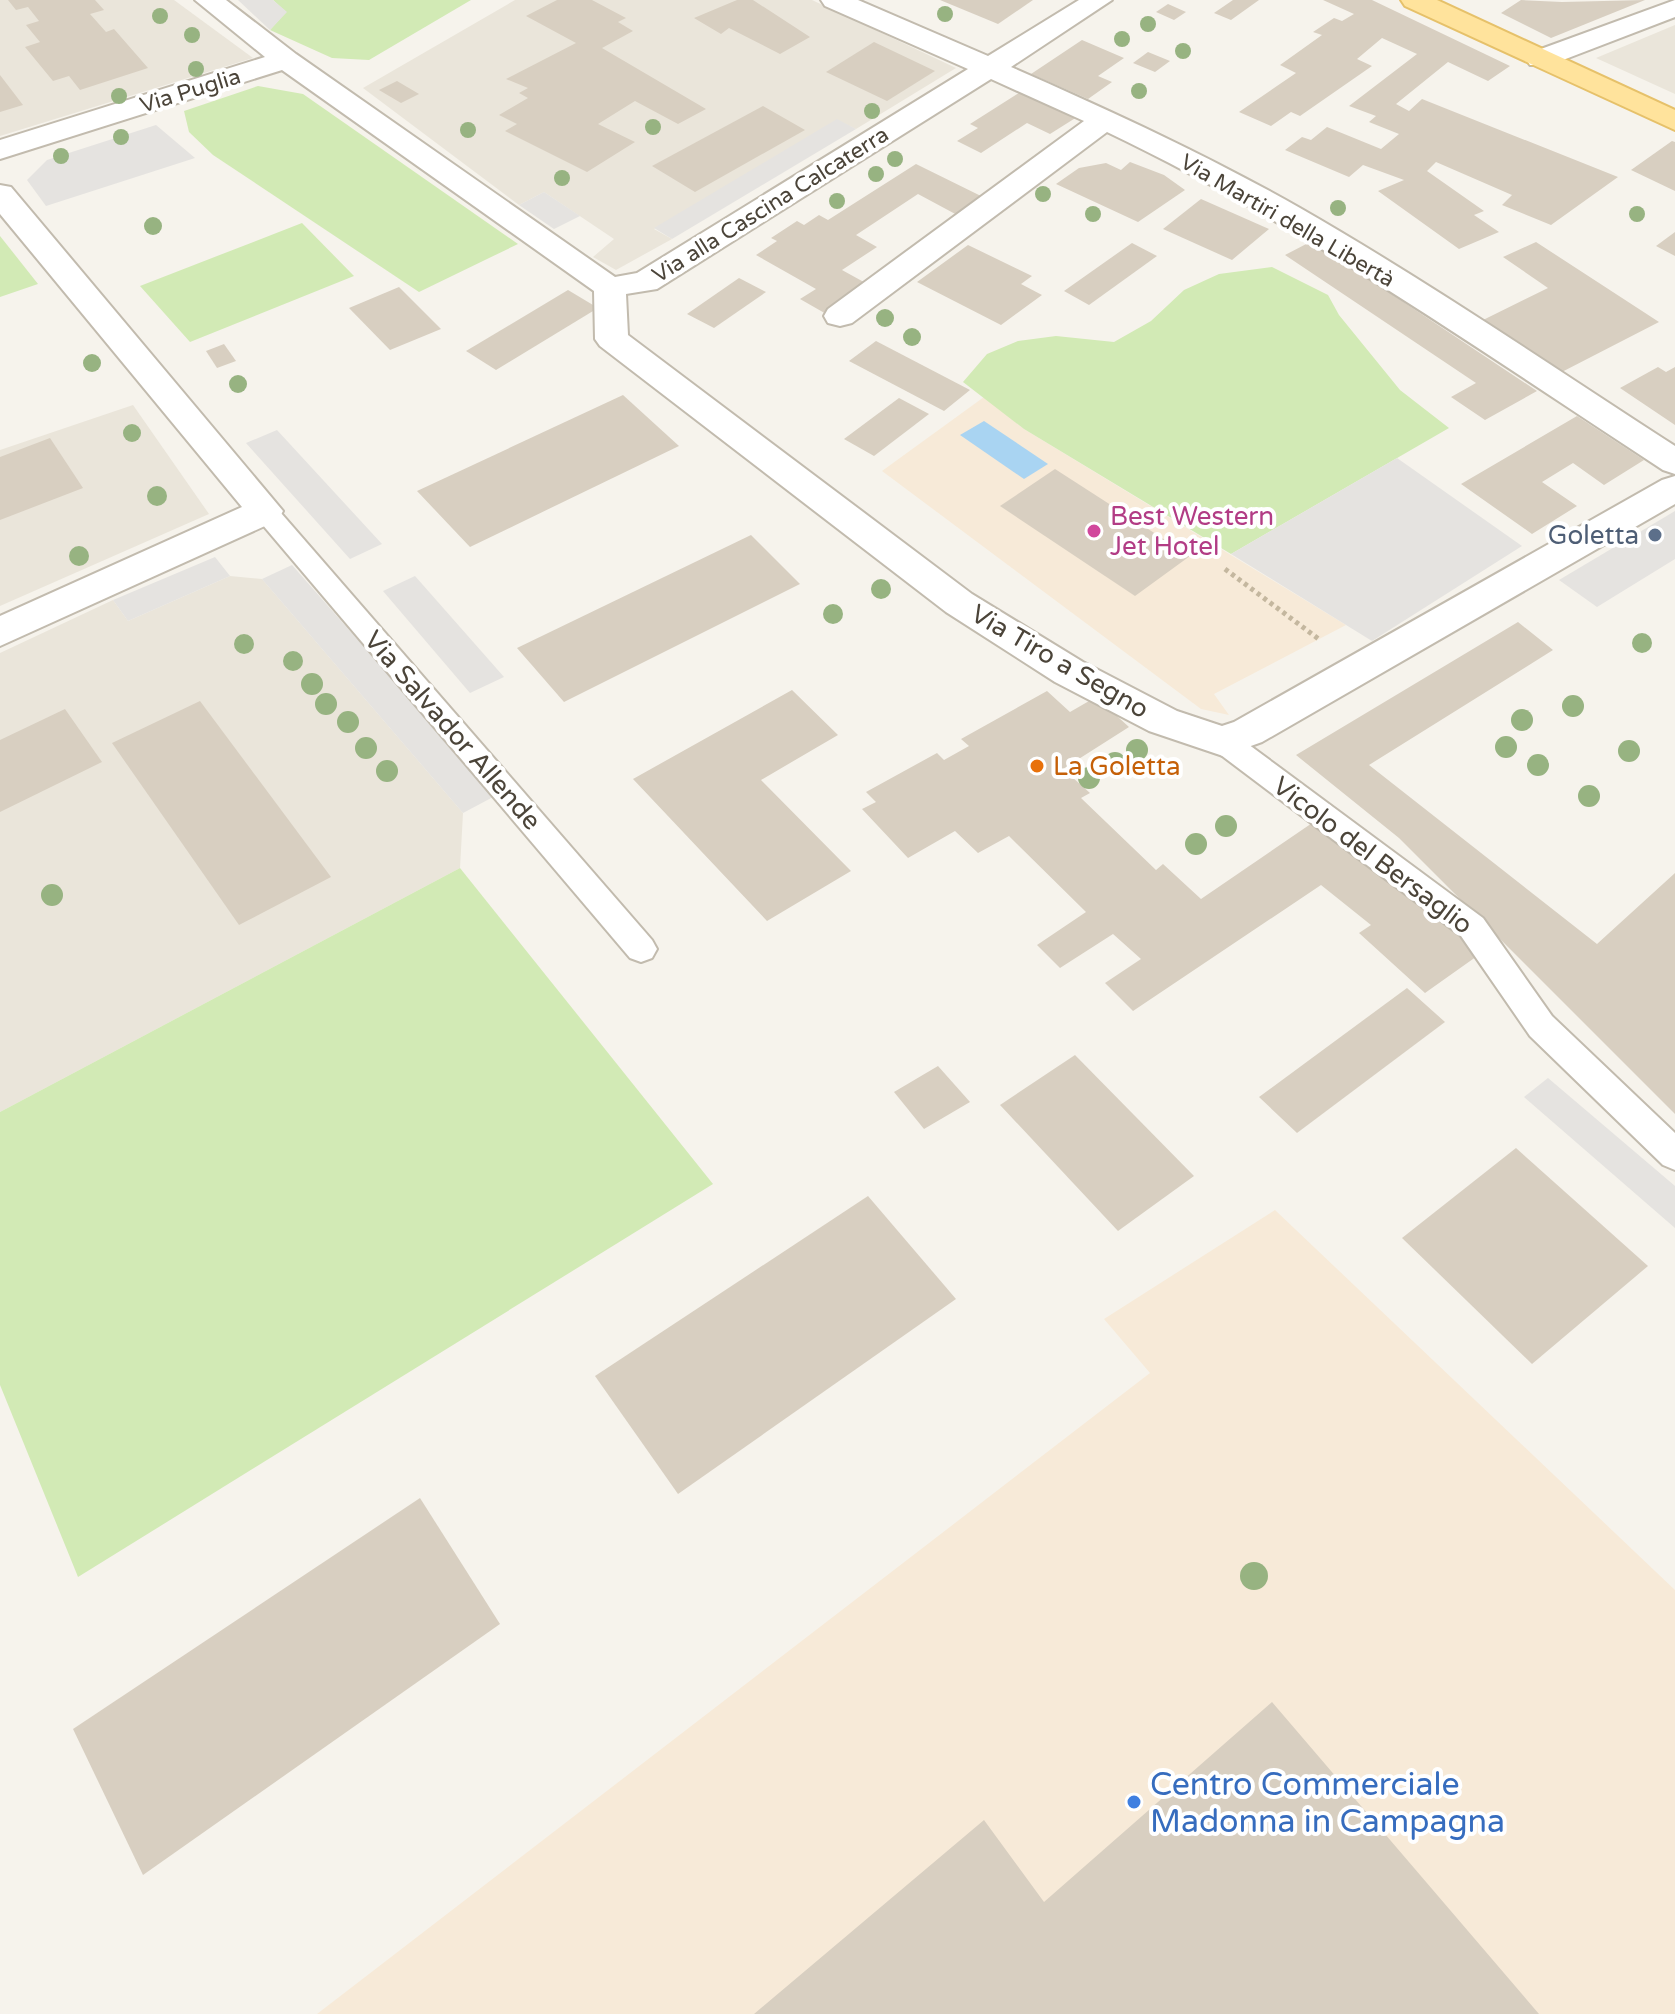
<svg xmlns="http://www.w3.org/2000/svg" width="1675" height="2014" font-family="'Varela Round',sans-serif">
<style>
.residential{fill:#eae5da}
.commercial{fill:#f7ead8}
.green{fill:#d2eab5}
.parking{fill:#e5e3e0}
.water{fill:#a9d4f2}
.building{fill:#d8cfc1}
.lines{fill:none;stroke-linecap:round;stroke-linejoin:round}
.service-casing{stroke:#c2bbae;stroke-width:4}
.minor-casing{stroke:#c2bbae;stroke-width:4}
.primary-casing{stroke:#e6c16a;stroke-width:4}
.path{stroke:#c4b79f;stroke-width:5;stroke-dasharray:4 4;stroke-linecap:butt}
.service{fill:#fff;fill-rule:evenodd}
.minor{fill:#fff;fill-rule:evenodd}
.primary{fill:#ffe39c;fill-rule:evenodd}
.tree{fill:#97b381}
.hotel-dot{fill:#d1479c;stroke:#fff;stroke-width:3}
.service-dot{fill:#5c6f8a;stroke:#fff;stroke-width:3}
.food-dot{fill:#e8710a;stroke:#fff;stroke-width:3}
.shop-dot{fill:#3f7fe0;stroke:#fff;stroke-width:3}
.labels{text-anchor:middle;stroke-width:8;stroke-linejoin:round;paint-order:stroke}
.far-street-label{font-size:22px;fill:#4b4439;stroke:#fff}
.hotel-label{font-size:26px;fill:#b23c85;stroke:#fff;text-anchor:start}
.service-label{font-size:26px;fill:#4e5e75;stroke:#fff;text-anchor:end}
.street-label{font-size:26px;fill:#4b4439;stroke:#fff}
.food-label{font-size:26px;fill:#c56008;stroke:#fff;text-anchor:start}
.near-shop-label{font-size:32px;fill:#366cbe;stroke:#fff;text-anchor:start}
</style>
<rect width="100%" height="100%" fill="#f6f3ec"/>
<g class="residential">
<path d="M0 0H174L253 58 0 136Z"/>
<path d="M515 0H812L956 68 856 129 837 120 654 229 672 239 616 270 593 257 614 239 544 192 519 205 363 88Z"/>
<path d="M1675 25V94L1596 58Z"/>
<path d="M133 405 209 514 0 606V450Z"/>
<path d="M230 576 262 579 463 813 460 868 0 1112V653L113 600 128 621Z"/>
</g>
<g class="commercial">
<path d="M984 397 1024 429 1346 625 1214 694 1229 715 1201 709 882 471Z"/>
<path d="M1275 1210 1675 1590V2014H317L1150 1373 1104 1319Z"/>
</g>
<g class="green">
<path d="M273 0H471L369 60 332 58 270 30 286 12Z"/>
<path d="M258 86 303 94 518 244 419 292 213 155 189 132 184 111Z"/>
<path d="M302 223 354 276 190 342 140 286Z"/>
<path d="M0 236 38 284 0 297Z"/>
<path d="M1272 267 1328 295 1339 315 1400 390 1449 428 1231 554 1024 429 963 382 987 354 1018 341 1056 336 1114 342 1151 321 1184 290 1219 274Z"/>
<path d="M460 868 713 1184 78 1577 0 1385V1112Z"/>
</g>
<g class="parking">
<path d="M238 0H273L287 12 270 30Z"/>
<path d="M837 119 856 129 672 239 654 228Z"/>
<path d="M156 125 195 158 46 206 27 180 47 160Z"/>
<path d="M544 192 580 216 554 229 519 205Z"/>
<path d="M277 430 382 544 350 559 246 443Z"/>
<path d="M1397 458 1522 546 1372 641 1231 554Z"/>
<path d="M1675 511V559L1597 607 1559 580Z"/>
<path d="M215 557 230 576 128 621 113 600Z"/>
<path d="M292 565 495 796 463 813 262 579Z"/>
<path d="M415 576 504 677 470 693 383 591Z"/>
<path d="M1548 1078 1675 1186V1228L1524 1097Z"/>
</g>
<path class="water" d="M984 421 1048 464 1024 479 960 435Z"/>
<g class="building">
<path d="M8 0H95L104 10 90 14 106 32 114 29 148 68 80 90 69 76 53 81 25 47 40 42 26 25 39 21 28 7 16 10Z"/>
<path d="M557 0H592L626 18 618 22 633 31 602 48 706 109 678 124 635 101 598 124 635 142 587 172 505 131 517 124 499 115 528 98 519 93 528 88 506 79 576 43 526 16Z"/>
<path d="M737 0H753L810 37 780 54 729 28 721 34 694 18Z"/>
<path d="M940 0H1033L998 24Z"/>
<path d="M1233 0H1259L1231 20 1214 13Z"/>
<path d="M1323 0H1372L1510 66 1488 81 1448 62 1396 104 1409 111 1422 99 1618 177 1551 225 1502 205 1512 195 1436 162 1427 171 1484 211 1474 215 1499 232 1459 249 1378 191 1404 180 1363 165 1349 177 1285 150 1302 137 1311 140 1327 127 1381 149 1399 134 1369 122 1376 116 1349 106 1417 54 1382 38 1357 59 1372 66 1300 116 1291 112 1271 126 1239 112 1296 73 1280 65 1322 35 1313 32 1334 18 1342 21 1354 14Z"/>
<path d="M1521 0 1562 2 1645 0 1551 38 1501 13Z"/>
<path d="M1168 4 1186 12 1174 20 1156 12Z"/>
<path d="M1082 40 1124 58 1098 76 1112 82 1088 99 1031 74Z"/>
<path d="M874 42 935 71 887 101 826 72Z"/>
<path d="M1148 52 1170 61 1155 72 1133 63Z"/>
<path d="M0 75 23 105 0 112Z"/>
<path d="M397 81 419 94 401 103 379 90Z"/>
<path d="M1022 91 1077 117 1050 134 1027 123 981 153 957 141 978 128 970 124Z"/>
<path d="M763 106 805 130 695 192 652 166Z"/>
<path d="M1672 141 1675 142V191L1631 170Z"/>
<path d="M1130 162 1164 175 1185 190 1138 222 1056 184 1079 168 1106 163 1121 170Z"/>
<path d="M916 164 985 198 959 216 918 194 856 235 877 247 842 270 871 286 828 315 800 299 816 289 756 255 777 241 771 238 797 221 804 225 819 215 828 220Z"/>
<path d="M1201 199 1269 229 1232 260 1163 229Z"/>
<path d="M1675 232V256L1656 246Z"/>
<path d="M1312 241 1537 391 1485 420 1451 397 1476 383 1285 255Z"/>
<path d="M1536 242 1659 322 1556 375 1479 322 1548 288 1503 257Z"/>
<path d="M1132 243 1157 256 1089 305 1064 291Z"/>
<path d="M968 245 1032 276 1021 284 1042 295 1001 325 917 282Z"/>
<path d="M739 278 766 292 714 328 687 314Z"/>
<path d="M399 287 441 329 390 350 349 308Z"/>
<path d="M568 290 598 308 496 370 466 351Z"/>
<path d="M876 341 970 390 944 411 849 361Z"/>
<path d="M224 344 236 361 217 368 206 351Z"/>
<path d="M1658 367 1666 372 1675 367V425L1620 388Z"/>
<path d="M623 395 679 446 470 547 417 491Z"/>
<path d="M899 398 929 414 874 456 844 439Z"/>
<path d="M1577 416 1644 460 1604 485 1573 463 1542 482 1577 506 1532 534 1461 484Z"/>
<path d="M50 438 83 488 0 520V457Z"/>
<path d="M1055 469 1190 556 1135 596 1000 506Z"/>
<path d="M751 535 800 584 564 702 517 648Z"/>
<path d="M1518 622 1553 650 1369 765 1597 944 1675 873V1114L1399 838 1296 755Z"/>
<path d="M792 690 838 735 761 780 851 871 767 921 633 779Z"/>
<path d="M1047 691 1070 712 1096 697 1129 727 1063 769 1090 793 1081 798 1156 870 1163 864 1201 899 1318 819 1480 954 1425 993 1359 933 1371 925 1321 885 1133 1011 1105 983 1141 959 1113 934 1060 968 1037 945 1086 912 1009 836 978 853 955 831 908 858 862 809 876 802 866 792 937 753 944 760 969 746 961 739Z"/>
<path d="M200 701 331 877 239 925 112 743Z"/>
<path d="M65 709 102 762 0 812V740Z"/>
<path d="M1407 988 1445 1022 1297 1133 1259 1097Z"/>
<path d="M1075 1055 1194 1176 1118 1231 1000 1105Z"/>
<path d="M938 1066 970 1102 924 1129 894 1092Z"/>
<path d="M1516 1148 1648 1266 1532 1364 1402 1238Z"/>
<path d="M868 1196 956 1299 678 1494 595 1376Z"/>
<path d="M420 1498 500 1624 143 1875 73 1729Z"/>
<path d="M1272 1702 1539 2014H754L984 1820 1044 1902Z"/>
</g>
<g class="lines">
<g class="service-casing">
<g id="service">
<path d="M265 502 274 505 652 940 657 949 652 958 641 962 630 958 256 517 252 511 256 505Z"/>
<path d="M1223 730 1233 733 1483 918 1552 1016 1675 1133V1170L1663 1165 1530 1036 1461 936 1213 749 1209 741 1213 733Z"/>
</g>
</g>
<g class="minor-casing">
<g id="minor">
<path d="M195 0H226L296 54 615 277 637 273 968 69 825 6 821 0H858L988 56 1079 0H1112L1011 67C1109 110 1207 155 1300 208 1429 282 1551 366 1675 446V474L1663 470C1481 351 1304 226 1107 132L852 323 840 326 828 323 824 316 828 309 1084 121 991 79 657 289 626 294 628 335 972 594 1083 662 1177 711 1222 726 1234 722 1662 480 1675 476V504L1262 742 1223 756 1149 731 1055 682 946 612 600 346 595 339 594 291 282 70 0 159V140L265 57Z"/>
<path d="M1675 0V17L1550 65H1530L1526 59 1530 53Z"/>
<path d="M0 185 11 187 283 511 278 520 0 646V616L242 507 0 214Z"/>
</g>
</g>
<g class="primary-casing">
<path id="primary" d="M1401 0H1437L1675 110V130L1405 6Z"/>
</g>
<path class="path" d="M1225 569 1320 640"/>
<use href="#service" class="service"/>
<use href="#minor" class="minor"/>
<use href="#primary" class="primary"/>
</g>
<g class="tree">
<circle cx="945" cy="14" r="8"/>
<circle cx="160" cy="16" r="8"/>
<circle cx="1148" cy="24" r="8"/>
<circle cx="192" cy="35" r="8"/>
<circle cx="1122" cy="39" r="8"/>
<circle cx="1183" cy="51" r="8"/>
<circle cx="196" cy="69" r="8"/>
<circle cx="1139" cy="91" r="8"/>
<circle cx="119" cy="96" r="8"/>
<circle cx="872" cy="111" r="8"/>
<circle cx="653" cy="127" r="8"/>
<circle cx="468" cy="130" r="8"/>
<circle cx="121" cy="137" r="8"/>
<circle cx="61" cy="156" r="8"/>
<circle cx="895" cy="159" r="8"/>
<circle cx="876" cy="174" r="8"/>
<circle cx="562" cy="178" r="8"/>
<circle cx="1043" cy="194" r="8"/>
<circle cx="837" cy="201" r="8"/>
<circle cx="1338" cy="208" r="8"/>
<circle cx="1093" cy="214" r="8"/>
<circle cx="1637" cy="214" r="8"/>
<circle cx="153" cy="226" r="9"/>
<circle cx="885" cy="318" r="9"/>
<circle cx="912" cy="337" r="9"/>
<circle cx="92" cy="363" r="9"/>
<circle cx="238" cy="384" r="9"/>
<circle cx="132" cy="433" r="9"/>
<circle cx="157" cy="496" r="10"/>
<circle cx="79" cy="556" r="10"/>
<circle cx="881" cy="589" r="10"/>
<circle cx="833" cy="614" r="10"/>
<circle cx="1642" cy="643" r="10"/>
<circle cx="244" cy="644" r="10"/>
<circle cx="293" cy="661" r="10"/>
<circle cx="312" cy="684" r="11"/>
<circle cx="326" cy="704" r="11"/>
<circle cx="1573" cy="706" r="11"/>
<circle cx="1522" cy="720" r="11"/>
<circle cx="348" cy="722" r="11"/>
<circle cx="1506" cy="747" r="11"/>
<circle cx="366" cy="748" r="11"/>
<circle cx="1137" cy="750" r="11"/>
<circle cx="1629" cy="751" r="11"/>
<circle cx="1115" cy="763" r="11"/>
<circle cx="1538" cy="765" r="11"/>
<circle cx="387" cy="771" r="11"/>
<circle cx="1089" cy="778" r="11"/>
<circle cx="1589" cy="796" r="11"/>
<circle cx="1226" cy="826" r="11"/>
<circle cx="1196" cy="844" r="11"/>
<circle cx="52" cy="895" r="11"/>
<circle cx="1254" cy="1576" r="14"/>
</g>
<circle class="hotel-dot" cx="1094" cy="531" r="8"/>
<circle class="service-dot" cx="1655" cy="535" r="8"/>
<circle class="food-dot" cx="1037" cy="766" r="8"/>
<circle class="shop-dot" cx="1134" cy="1802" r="8"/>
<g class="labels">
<g class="far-street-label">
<text transform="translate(190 90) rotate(-17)" y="8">Via Puglia</text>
<text transform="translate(770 204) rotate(-32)" y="8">Via alla Cascina Calcaterra</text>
<text transform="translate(1288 220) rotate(30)" y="8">Via Martiri della Libertà</text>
</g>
<g class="hotel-label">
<text x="1110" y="525">Best Western<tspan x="1110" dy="30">Jet Hotel</tspan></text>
</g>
<g class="service-label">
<text x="1639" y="544">Goletta</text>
</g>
<g class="street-label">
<text transform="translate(1060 661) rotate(30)" y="9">Via Tiro a Segno</text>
<text transform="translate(453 730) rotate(49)" y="9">Via Salvador Allende</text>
<text transform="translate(1373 855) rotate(37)" y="9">Vicolo del Bersaglio</text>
</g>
<g class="food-label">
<text x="1053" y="775">La Goletta</text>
</g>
<g class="near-shop-label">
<text x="1150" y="1795">Centro Commerciale<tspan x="1150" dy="37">Madonna in Campagna</tspan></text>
</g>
</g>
</svg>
